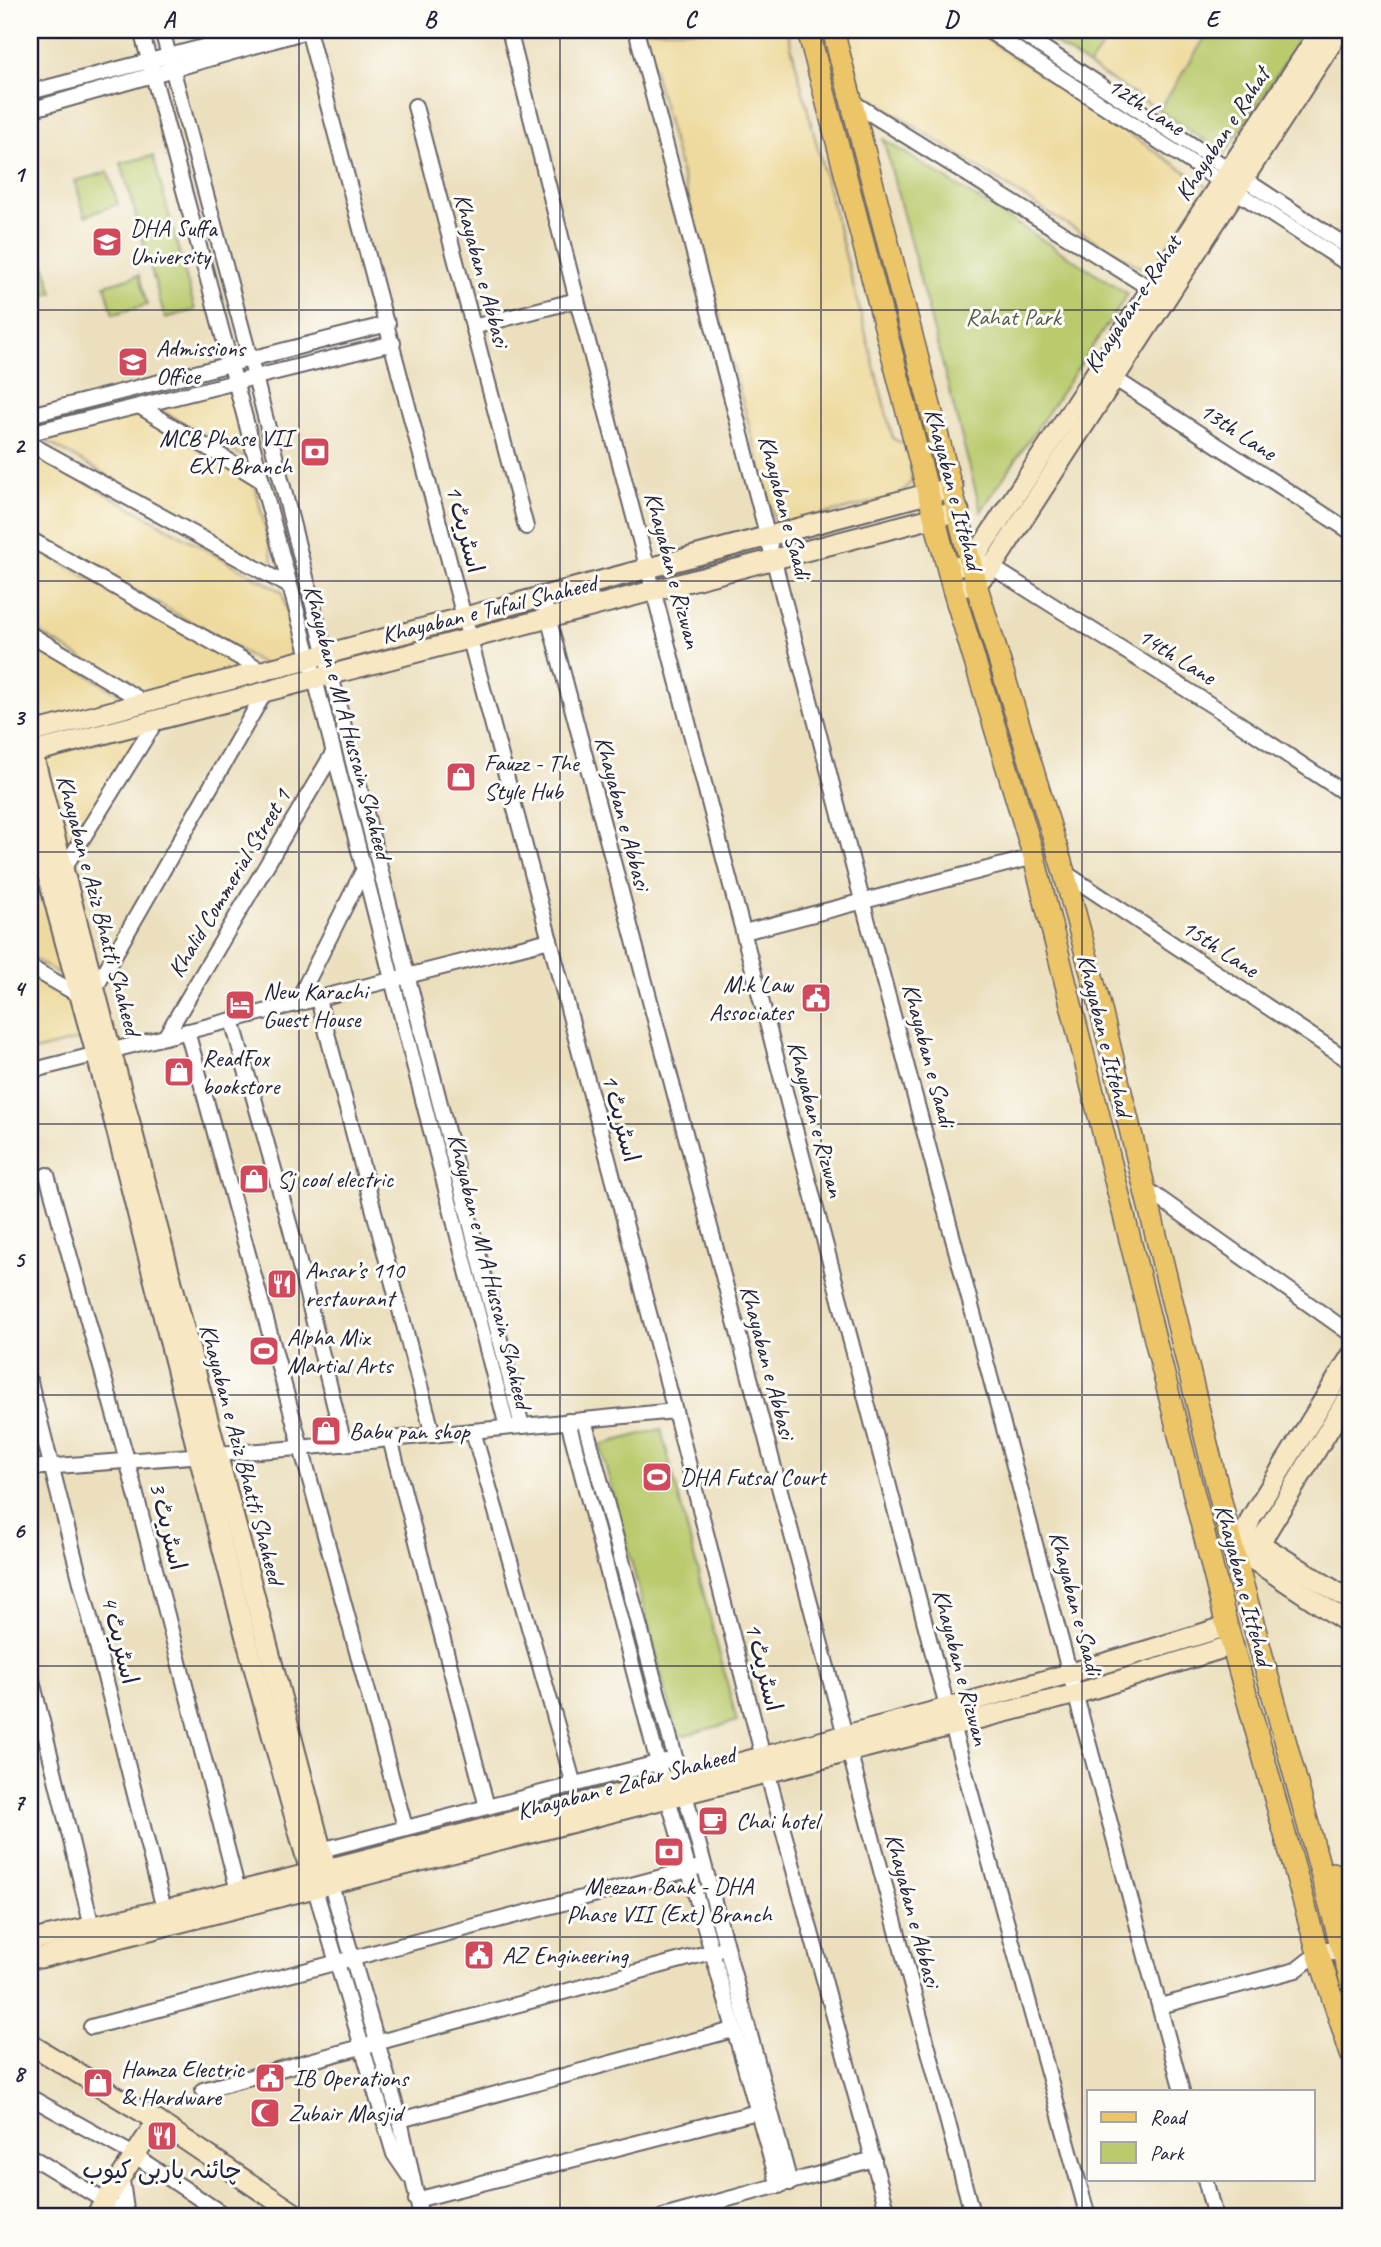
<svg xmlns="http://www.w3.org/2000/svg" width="1381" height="2247" font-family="Caveat,'Playpen Sans Arabic',sans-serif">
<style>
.green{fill:#baca6d;stroke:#6e7654;stroke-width:2}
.sand{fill:#eeda9e;stroke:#887e6c;stroke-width:2}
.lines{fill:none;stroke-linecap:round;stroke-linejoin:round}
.street-casing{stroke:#686468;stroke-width:18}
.secondary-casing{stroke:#686468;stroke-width:23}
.primary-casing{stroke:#686468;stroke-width:24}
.street{stroke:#fff;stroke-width:14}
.secondary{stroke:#f7e8c3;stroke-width:19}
.primary{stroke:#ecc569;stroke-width:21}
.grid{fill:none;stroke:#22223b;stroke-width:2;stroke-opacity:0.55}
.labels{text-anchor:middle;stroke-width:6;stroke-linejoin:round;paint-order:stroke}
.street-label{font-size:24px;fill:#22223b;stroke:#fdfcf7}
.poi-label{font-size:24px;fill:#22223b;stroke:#fdfcf7;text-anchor:start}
.park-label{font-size:24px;fill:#575d4c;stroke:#fdfcf7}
.neatline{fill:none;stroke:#22223b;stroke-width:2.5}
.grid-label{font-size:23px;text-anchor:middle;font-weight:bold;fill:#22223b}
</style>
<rect width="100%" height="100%" fill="#fdfcf7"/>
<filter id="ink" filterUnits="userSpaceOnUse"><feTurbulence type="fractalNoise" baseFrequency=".0143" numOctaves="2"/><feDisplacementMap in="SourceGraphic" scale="14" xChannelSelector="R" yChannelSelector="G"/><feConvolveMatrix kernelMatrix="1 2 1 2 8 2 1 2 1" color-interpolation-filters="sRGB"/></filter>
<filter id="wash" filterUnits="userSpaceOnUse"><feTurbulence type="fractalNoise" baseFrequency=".00686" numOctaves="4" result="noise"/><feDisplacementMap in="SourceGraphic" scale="28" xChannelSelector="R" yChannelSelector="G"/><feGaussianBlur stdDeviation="1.57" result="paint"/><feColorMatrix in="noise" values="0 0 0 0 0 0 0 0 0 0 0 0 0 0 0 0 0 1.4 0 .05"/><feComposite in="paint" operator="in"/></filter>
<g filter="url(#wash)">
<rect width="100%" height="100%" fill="#ebdfbd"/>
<g class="green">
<path d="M1034 30H1114L1089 66Z"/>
<path d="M1210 30H1306L1225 154 1159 110Z"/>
<path d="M883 139 1128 294 981 511 883 138Z"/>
<path d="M153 156 195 310 165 318 121 163Z"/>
<path d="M108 172 118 204 85 216 75 181Z"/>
<path d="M35 231 53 293 30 299V232Z"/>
<path d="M139 275 147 305 113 314 105 285Z"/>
<path d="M661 1429 737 1721 678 1737 600 1445Z"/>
</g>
<g class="sand">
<path d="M643 30H787L893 439 910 446 912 481 899 496 776 526Z"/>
<path d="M845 30H974L1207 186 1151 273 1053 216 862 92Z"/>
<path d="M1114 30H1210L1159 110 1089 66Z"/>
<path d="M229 388 247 459 154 406Z"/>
<path d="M139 411 255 485 275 570 39 437Z"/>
<path d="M30 451 282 592 298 657 267 666 30 530Z"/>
<path d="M30 545 250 670 148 698 30 627Z"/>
<path d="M30 639 133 703 32 729Z"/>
<path d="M145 730 66 851 41 756Z"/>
<path d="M30 874 39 879 65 977 30 957Z"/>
<path d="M30 974 75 1000 85 1038 30 1052Z"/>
</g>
</g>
<g filter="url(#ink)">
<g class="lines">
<g class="street-casing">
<g id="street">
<path d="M141 30 315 679 507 1427"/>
<path d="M162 30 255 377 522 1426"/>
<path d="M308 30 675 1411 763 1757 889 2217"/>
<path d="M509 30 577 300 947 1707 1088 2217"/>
<path d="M636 30 862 900 1182 2091"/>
<path d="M987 30 1351 266"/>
<path d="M1016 30 1351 249"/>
<path d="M30 92 269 30"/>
<path d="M852 102 1151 289"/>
<path d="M415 106 526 527"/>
<path d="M30 110 310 30"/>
<path d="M473 327 577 300"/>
<path d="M1106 373 1351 532"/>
<path d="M139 406 259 479"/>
<path d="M30 415 388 324"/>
<path d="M30 433 393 343"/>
<path d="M30 444 289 586"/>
<path d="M30 539 265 672"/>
<path d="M984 562 1219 710 1351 797"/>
<path d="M543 598 973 2217"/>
<path d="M30 634 146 703"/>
<path d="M30 866 46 875"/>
<path d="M64 868 158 718"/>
<path d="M1064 872 1351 1062"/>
<path d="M744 932 1034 857"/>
<path d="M30 967 82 997"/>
<path d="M96 987 265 692"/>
<path d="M318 999 433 1435"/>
<path d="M296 1004 363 871"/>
<path d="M232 1020 291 1230 344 1444"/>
<path d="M187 1031 405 1827"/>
<path d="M165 1037 333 753"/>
<path d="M30 1071 550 940"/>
<path d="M47 1175 127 1460 238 1891"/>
<path d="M1145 1188 1351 1334"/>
<path d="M30 1382 164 1909"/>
<path d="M584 1420 790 2183"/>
<path d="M568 1421 658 1763 779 2186"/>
<path d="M473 1431 574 1785"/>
<path d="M390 1439 487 1807"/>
<path d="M30 1468 299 1448 675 1411"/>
<path d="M30 1672 92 1927"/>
<path d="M321 1850 665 1761"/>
<path d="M331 1885 400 2120 421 2217"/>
<path d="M315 1889 394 2154 409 2176"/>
<path d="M1160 2006 1296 1970 1318 1953"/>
<path d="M91 2027 696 1868"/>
<path d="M203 2090 718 1950"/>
<path d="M30 2097 134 2155 227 2217"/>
<path d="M400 2120 733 2030"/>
<path d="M30 2156 131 2217"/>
<path d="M121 2174 127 2217"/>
<path d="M1205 2179 1215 2217"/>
<path d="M416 2200 757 2112"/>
<path d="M663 2217 874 2159"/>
</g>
</g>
<g class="secondary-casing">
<g id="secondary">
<path d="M949 569 971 563 1321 30"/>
<path d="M953 589 976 584 992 567 1340 30"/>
<path d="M30 733 953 487"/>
<path d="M30 743 329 1879"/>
<path d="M30 753 959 511"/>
<path d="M30 799C55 917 92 1031 121 1148 183 1394 244 1641 314 1885"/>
<path d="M1351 1356 1251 1518C1245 1533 1242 1542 1249 1557L1351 1625"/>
<path d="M1261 1541 1351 1393"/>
<path d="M1261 1541 1262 1545 1351 1601"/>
<path d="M30 1936 37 1939C220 1898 402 1850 583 1803 799 1748 1014 1693 1227 1626"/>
<path d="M1318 1953 1342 1949 1351 1937"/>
<path d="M30 1957 40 1958 1076 1694 1233 1645"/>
<path d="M30 2044 157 2121 300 2217"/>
<path d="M95 2217 157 2121"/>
</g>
</g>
<g class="primary-casing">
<g id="primary">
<path d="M808 30 953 589 1034 857 1227 1626 1318 1953 1351 2054"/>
<path d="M833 30 976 584 1064 872 1100 1006 1230 1538 1351 1982"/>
<path d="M1333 1873 1340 1894 1351 1903"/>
</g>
</g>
<use href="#street" class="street"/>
<use href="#secondary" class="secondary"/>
<use href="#primary" class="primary"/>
</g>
</g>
<path class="grid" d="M299 30V2217M560 30V2217M821 30V2217M1082 30V2217M30 310H1351M30 581H1351M30 852H1351M30 1124H1351M30 1395H1351M30 1666H1351M30 1937H1351"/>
<defs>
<g id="university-square" transform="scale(1.575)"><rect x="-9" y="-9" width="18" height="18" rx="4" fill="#d1495b" stroke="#fdfcf7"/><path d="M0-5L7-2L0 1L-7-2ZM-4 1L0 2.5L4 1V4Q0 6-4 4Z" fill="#fff"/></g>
<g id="bank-square" transform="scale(1.575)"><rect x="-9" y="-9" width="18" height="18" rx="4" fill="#d1495b" stroke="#fdfcf7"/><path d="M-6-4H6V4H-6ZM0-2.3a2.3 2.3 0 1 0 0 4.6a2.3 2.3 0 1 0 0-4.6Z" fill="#fff"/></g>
<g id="shop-square" transform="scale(1.575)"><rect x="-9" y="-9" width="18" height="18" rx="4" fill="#d1495b" stroke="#fdfcf7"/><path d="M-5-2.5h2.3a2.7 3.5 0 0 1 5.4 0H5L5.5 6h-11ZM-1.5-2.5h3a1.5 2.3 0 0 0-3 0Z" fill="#fff"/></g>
<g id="civic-square" transform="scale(1.575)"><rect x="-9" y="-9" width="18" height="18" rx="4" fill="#d1495b" stroke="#fdfcf7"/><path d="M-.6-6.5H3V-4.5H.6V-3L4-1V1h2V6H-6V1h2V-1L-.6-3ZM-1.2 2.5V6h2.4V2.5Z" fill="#fff"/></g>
<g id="hotel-square" transform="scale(1.575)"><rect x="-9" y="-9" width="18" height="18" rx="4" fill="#d1495b" stroke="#fdfcf7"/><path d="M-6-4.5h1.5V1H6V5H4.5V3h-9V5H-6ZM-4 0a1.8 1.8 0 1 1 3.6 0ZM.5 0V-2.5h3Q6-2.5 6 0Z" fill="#fff"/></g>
<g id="restaurant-square" transform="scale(1.575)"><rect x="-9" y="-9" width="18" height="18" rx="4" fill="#d1495b" stroke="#fdfcf7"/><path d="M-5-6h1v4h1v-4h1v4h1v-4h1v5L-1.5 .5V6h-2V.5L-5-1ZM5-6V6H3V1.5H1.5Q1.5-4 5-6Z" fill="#fff"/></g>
<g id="stadium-square" transform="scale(1.575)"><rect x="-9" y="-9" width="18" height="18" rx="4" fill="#d1495b" stroke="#fdfcf7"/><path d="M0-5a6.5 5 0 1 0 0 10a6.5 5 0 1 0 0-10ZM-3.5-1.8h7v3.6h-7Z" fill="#fff"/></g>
<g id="cafe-square" transform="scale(1.575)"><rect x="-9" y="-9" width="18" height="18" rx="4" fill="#d1495b" stroke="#fdfcf7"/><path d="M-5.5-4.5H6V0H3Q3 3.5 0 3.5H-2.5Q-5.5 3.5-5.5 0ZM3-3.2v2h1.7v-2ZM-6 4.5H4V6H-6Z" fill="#fff"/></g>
<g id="mosque-square" transform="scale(1.575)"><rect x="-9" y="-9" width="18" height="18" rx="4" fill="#d1495b" stroke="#fdfcf7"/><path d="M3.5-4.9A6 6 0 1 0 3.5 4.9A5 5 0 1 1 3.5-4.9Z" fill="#fff"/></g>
</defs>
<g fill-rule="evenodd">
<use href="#university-square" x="107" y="242"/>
<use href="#university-square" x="133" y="362"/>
<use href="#bank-square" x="315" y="452"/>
<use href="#shop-square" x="461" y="777"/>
<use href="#civic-square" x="816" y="998"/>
<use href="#hotel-square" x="240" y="1005"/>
<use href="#shop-square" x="179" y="1072"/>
<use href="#shop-square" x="254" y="1179"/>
<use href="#restaurant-square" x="282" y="1284"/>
<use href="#stadium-square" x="264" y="1351"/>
<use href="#shop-square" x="326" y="1431"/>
<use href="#stadium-square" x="657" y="1477"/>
<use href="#cafe-square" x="713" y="1821"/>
<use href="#bank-square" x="669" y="1852"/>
<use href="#civic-square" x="479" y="1955"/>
<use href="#civic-square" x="270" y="2078"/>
<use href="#shop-square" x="98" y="2083"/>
<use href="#mosque-square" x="265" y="2113"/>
<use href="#restaurant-square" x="162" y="2136"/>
</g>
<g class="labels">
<g class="street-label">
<text transform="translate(1146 106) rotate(33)" y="8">12th Lane</text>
<text transform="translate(1222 134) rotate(-57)" y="8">Khayaban e Rahat</text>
<text transform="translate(482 270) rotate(75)" y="8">Khayaban e Abbasi</text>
<text transform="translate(1132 304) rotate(-57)" y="8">Khayaban-e-Rahat</text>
<text transform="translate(1238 431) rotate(33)" y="8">13th Lane</text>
<text transform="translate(954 489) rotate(75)" y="8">Khayaban e Ittehad</text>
<text transform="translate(785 507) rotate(75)" y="8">Khayaban e Saadi</text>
<text transform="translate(465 529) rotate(75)" y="8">اسٹریٹ 1</text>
<text transform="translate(673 570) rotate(75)" y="8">Khayaban e Rizwan</text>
<text transform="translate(489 609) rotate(-14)" y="8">Khayaban e Tufail Shaheed</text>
<text transform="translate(1177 656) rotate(32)" y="8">14th Lane</text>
<text transform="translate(348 722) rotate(75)" y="8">Khayaban e M A Hussain Shaheed</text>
<text transform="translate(623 813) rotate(75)" y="8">Khayaban e Abbasi</text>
<text transform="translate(229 883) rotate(-59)" y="8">Khalid Commerial Street 1</text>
<text transform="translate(99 905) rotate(75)" y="8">Khayaban e Aziz Bhatti Shaheed</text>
<text transform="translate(1220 948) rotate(33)" y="8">15th Lane</text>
<text transform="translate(1105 1035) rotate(76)" y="8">Khayaban e Ittehad</text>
<text transform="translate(929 1055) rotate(75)" y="8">Khayaban e Saadi</text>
<text transform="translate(621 1118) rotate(75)" y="8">اسٹریٹ 1</text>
<text transform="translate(816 1119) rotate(75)" y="8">Khayaban e Rizwan</text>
<text transform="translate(490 1271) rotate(76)" y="8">Khayaban e M A Hussain Shaheed</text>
<text transform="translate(768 1362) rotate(75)" y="8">Khayaban e Abbasi</text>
<text transform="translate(242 1454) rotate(75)" y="8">Khayaban e Aziz Bhatti Shaheed</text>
<text transform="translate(168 1526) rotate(76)" y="8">اسٹریٹ 3</text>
<text transform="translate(1244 1585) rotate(75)" y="8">Khayaban e Ittehad</text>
<text transform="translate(1076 1603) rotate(75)" y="8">Khayaban e Saadi</text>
<text transform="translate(120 1640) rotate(76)" y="8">اسٹریٹ 4</text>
<text transform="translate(764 1667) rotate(76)" y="8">اسٹریٹ 1</text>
<text transform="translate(961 1667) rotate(75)" y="8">Khayaban e Rizwan</text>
<text transform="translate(626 1783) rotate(-15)" y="8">Khayaban e Zafar Shaheed</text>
<text transform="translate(913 1910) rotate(75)" y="8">Khayaban e Abbasi</text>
</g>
<g class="poi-label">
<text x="130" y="236">DHA Suffa<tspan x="130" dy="28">University</tspan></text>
<text x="156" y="356">Admissions<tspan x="156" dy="28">Office</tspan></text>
<text x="292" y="446" text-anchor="end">MCB Phase VII<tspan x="292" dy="28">EXT Branch</tspan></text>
<text x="484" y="771">Fauzz - The<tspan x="484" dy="28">Style Hub</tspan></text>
<text x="793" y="992" text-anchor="end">M.k Law<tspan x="793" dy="28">Associates</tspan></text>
<text x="263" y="999">New Karachi<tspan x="263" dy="28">Guest House</tspan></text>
<text x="202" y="1066">ReadFox<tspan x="202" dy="28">bookstore</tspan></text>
<text x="277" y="1187">Sj cool electric</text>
<text x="305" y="1278">Ansar’s 110<tspan x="305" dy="28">restaurant</tspan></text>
<text x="287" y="1345">Alpha Mix<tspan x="287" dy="28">Martial Arts</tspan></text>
<text x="349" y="1439">Babu pan shop</text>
<text x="680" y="1485">DHA Futsal Court</text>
<text x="736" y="1829">Chai hotel</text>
<text x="669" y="1894" text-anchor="middle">Meezan Bank - DHA<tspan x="669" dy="28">Phase VII (Ext) Branch</tspan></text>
<text x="502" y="1963">AZ Engineering</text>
<text x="121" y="2077">Hamza Electric<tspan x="121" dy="28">&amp; Hardware</tspan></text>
<text x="293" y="2086">IB Operations</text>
<text x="288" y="2121">Zubair Masjid</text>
<text x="162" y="2178" text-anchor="middle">چائنہ باربی کیوب</text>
</g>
<g class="park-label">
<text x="1013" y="325">Rahat Park</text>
</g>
</g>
<rect width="1381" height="2247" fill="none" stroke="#fdfcf7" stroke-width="77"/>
<rect x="1087" y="2090" width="228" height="91" fill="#fdfcf7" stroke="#a5a5ac" stroke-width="2"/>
<rect x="1101" y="2112" width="35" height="10" fill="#ecc569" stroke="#a5a5ac" stroke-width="2"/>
<text x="1150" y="2124" font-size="21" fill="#22223b">Road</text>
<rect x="1101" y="2142" width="35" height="21" fill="#baca6d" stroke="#a5a5ac" stroke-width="2"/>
<text x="1150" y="2160" font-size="21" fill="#22223b">Park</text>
<rect x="38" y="38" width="1304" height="2170" class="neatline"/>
<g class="grid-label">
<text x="169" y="27">A</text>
<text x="430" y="27">B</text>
<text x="690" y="27">C</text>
<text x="951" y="27">D</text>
<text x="1212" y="27">E</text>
<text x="19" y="182">1</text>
<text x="19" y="453">2</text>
<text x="19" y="725">3</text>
<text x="19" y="996">4</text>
<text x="19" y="1267">5</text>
<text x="19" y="1538">6</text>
<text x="19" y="1810">7</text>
<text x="19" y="2081">8</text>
</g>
</svg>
